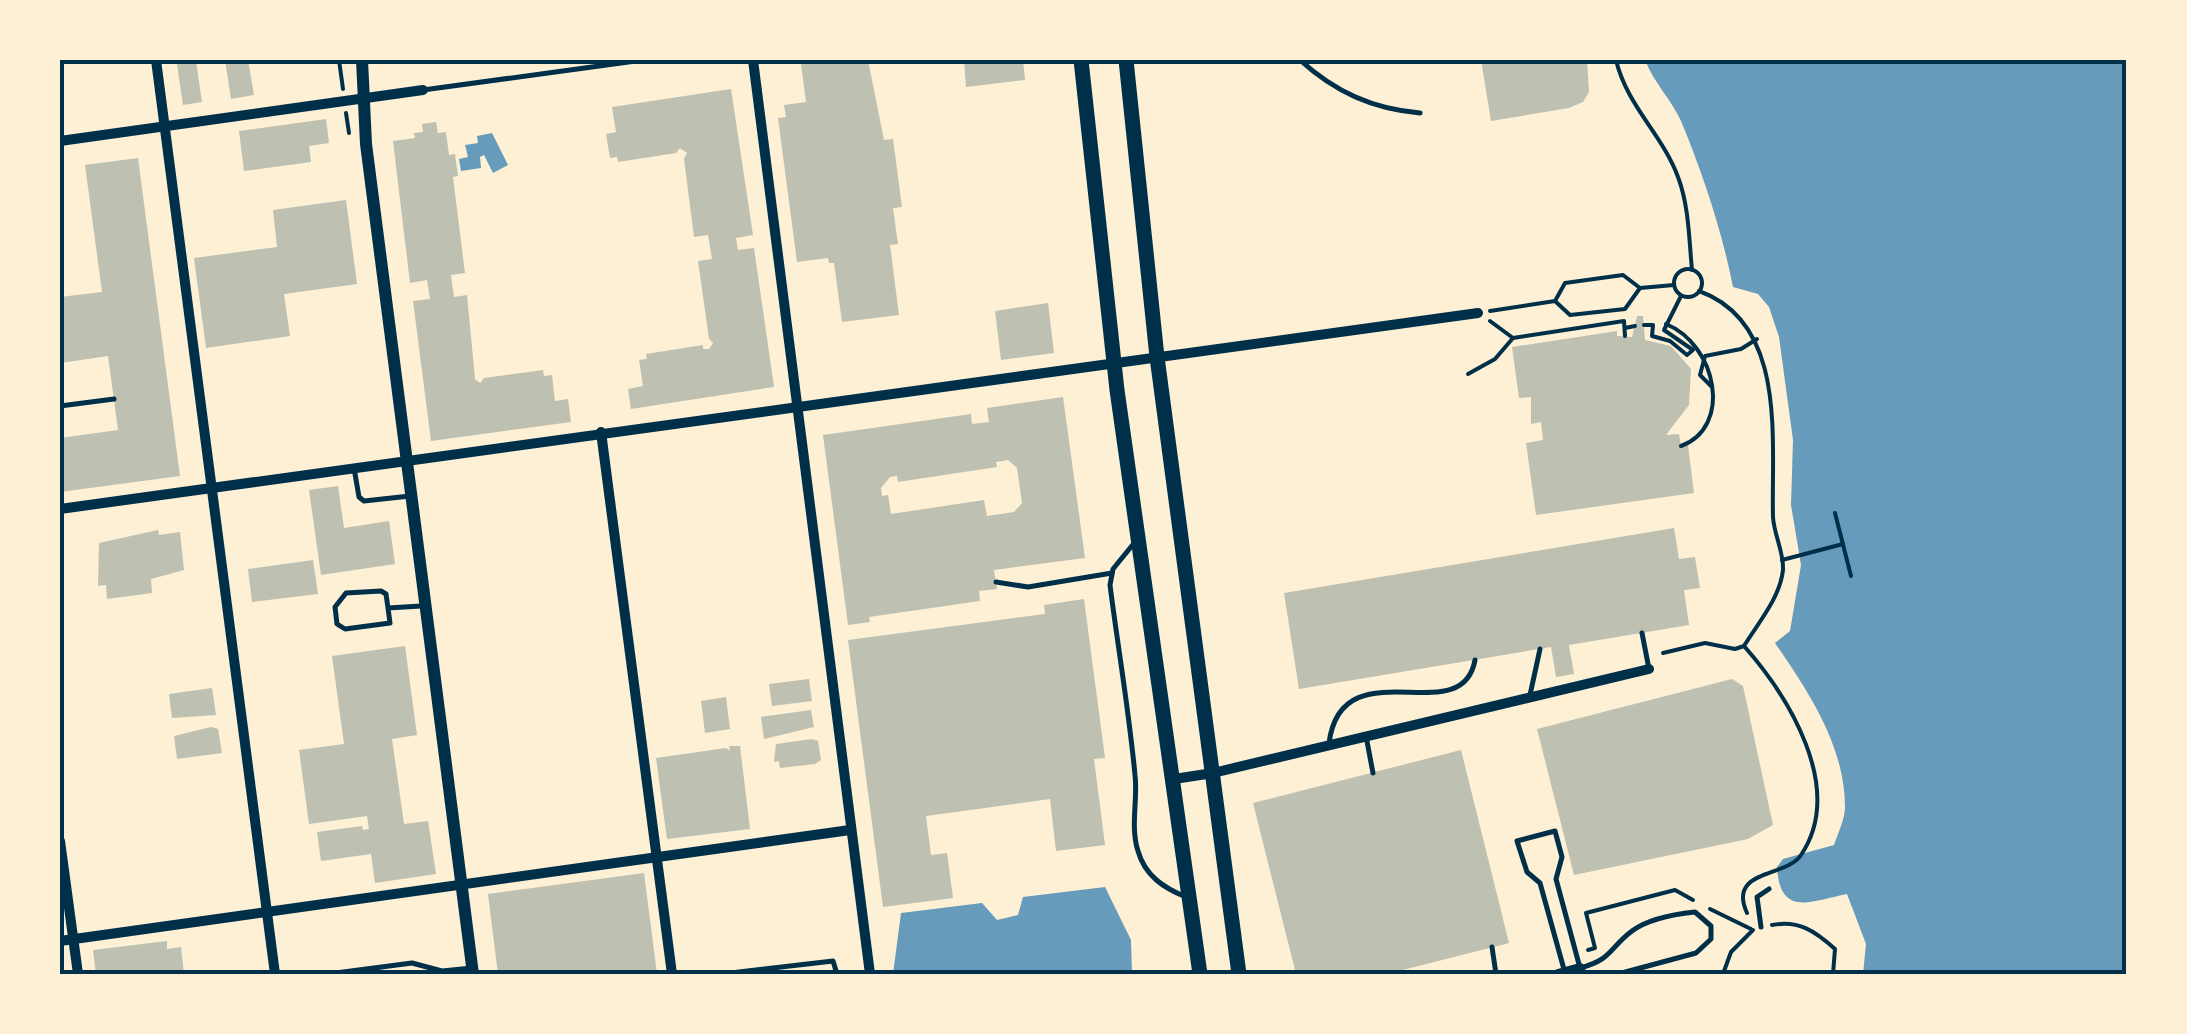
<svg xmlns="http://www.w3.org/2000/svg" width="2187" height="1034" font-family="'Alegreya Sans',sans-serif">
<style>
.water{fill:#669bbc}
.building{fill:#bec0b2;fill-rule:evenodd}
.lines{fill:none;stroke-linecap:round;stroke-linejoin:round}
.path{stroke:#003049;stroke-width:4}
.service{stroke:#003049;stroke-width:5}
.minor{stroke:#003049;stroke-width:10}
.tertiary{stroke:#003049;stroke-width:12}
.primary{stroke:#003049;stroke-width:15}
.neatline{fill:none;stroke:#003049;stroke-width:4}
</style>
<rect width="100%" height="100%" fill="#fdf0d5"/>
<g class="water">
<path d="M1645 60H2127V974H1863L1866 944 1847 894C1811 901 1780 918 1777 867L1783 859 1834 845C1838 833 1845 819 1845 807 1845 746 1808 691 1775 643L1790 631 1801 565 1791 505 1793 440 1779 337 1769 307 1758 294 1733 287C1722 231 1703 174 1681 121 1671 99 1654 83 1645 60Z"/>
<path d="M492 133 508 165 493 173 484 155 480 157 481 168 461 171 459 159 468 157 465 145 478 143 477 136Z"/>
<path d="M1105 887 1131 940 1132 974H893L901 913 982 903 997 920 1018 915 1023 897Z"/>
</g>
<g class="building">
<path d="M225 60H248L254 95 231 99Z"/>
<path d="M833 60H868L884 140 893 139 902 207 893 208 898 244 890 245 899 315 842 322 834 263H829L828 258 797 262 778 118 786 117 784 105 806 102 801 64Z"/>
<path d="M964 60H1023L1025 80 966 87Z"/>
<path d="M1481 60H1587L1589 92 1583 102 1569 108 1491 121Z"/>
<path d="M196 61 202 102 183 105 177 64Z"/>
<path d="M731 89 753 235 736 238 738 250 754 248 774 387 631 409 628 389 643 386 639 360 647 359 646 354 703 345V349H709L713 343 709 339 698 261 712 259 708 235 694 237 684 159 687 153 680 148 676 153 618 162 617 157 610 158 606 134 616 132 612 107Z"/>
<path d="M326 119 329 143 309 146 311 162 244 171 239 131Z"/>
<path d="M436 122 438 133 446 132 449 155 455 154 458 176 453 177 465 273 451 275 454 297 467 295 475 379 480 383 484 378 543 370 544 376 552 375 555 401 568 399 571 422 431 441 413 301 430 299 427 280 410 283 393 141 415 138 414 133 423 132 422 124Z"/>
<path d="M138 158 180 476 60 492V438L118 430 108 356 60 363V297L102 292 85 165Z"/>
<path d="M346 200 357 284 284 294 290 336 206 348 194 258 277 247 273 210Z"/>
<path d="M1048 303 1054 353 1001 360 995 311Z"/>
<path d="M1637 316H1643L1645 340 1671 346 1691 369 1689 405 1666 435 1679 434 1681 446 1688 445 1694 493 1536 515 1526 443 1543 440 1541 422 1531 424V397L1519 398 1512 347 1617 331V336L1632 337Z"/>
<path d="M1063 397 1085 558 994 570 997 589 979 591 980 601 869 617 870 622 848 625 823 435 971 414 972 424 989 422 987 408ZM1008 460 1017 468 1022 503 1014 512 987 516 984 500 891 514 888 495 882 496 881 488 890 477 897 476 898 482 997 467 996 462Z"/>
<path d="M338 486 344 528 389 521 395 564 321 575 309 490Z"/>
<path d="M1674 528 1679 559 1695 557 1700 588 1684 590 1689 625 1569 645 1574 674 1556 677 1551 647 1299 689 1284 593Z"/>
<path d="M158 530 159 535 180 532 184 570 151 579 152 593 107 599 106 585 98 586 99 543Z"/>
<path d="M313 560 318 594 252 602 248 569Z"/>
<path d="M1084 599 1105 758 1094 759 1105 845 1056 851 1050 799 926 816 931 855 947 853 953 898 883 907 848 640 1045 614 1044 605Z"/>
<path d="M405 646 417 735 392 739 404 824 428 821 436 874 375 883 371 854 321 861 317 832 362 826 363 830 369 829 367 816 309 824 299 750 344 744 332 656Z"/>
<path d="M809 679 812 701 772 706 769 684Z"/>
<path d="M1732 679 1743 686 1773 825 1748 839 1574 875 1537 729Z"/>
<path d="M212 688 216 715 172 718 169 694Z"/>
<path d="M726 697 730 729 705 733 701 701Z"/>
<path d="M811 710 814 727 764 739 761 717Z"/>
<path d="M211 727 218 729 222 753 177 759 174 736Z"/>
<path d="M812 739 818 741 821 760 815 764 780 768 779 761 774 762 776 744Z"/>
<path d="M729 746H740L750 829 667 839 656 758 726 748 730 751Z"/>
<path d="M1461 750 1509 943 1387 974H1296L1253 803Z"/>
<path d="M644 873 657 974H498L488 894Z"/>
<path d="M167 941V949L181 947 184 974H96L93 950Z"/>
</g>
<g class="lines">
<g class="path">
<path d="M339 60 343 89"/>
<path d="M1616 60C1627 106 1662 134 1678 177 1689 206 1689 239 1692 270"/>
<path d="M346 113 349 133"/>
<circle cx="1688" cy="283" r="14"/>
<path d="M1699 291C1788 323 1771 441 1773 517 1774 535 1784 552 1783 570 1780 598 1758 623 1744 646 1788 696 1846 788 1801 855 1786 878 1727 869 1747 913"/>
<path d="M1556 302 1570 315 1625 309 1640 288"/>
<path d="M1490 311 1555 301 1565 283 1623 275 1640 288 1674 285"/>
<path d="M1490 321 1513 338 1624 321 1625 336"/>
<path d="M1666 324C1717 345 1733 427 1681 446"/>
<path d="M1644 325H1653L1652 336 1670 341 1687 355 1693 350 1664 330 1681 296"/>
<path d="M1625 328 1635 326"/>
<path d="M1468 374 1495 359 1513 338"/>
<path d="M1712 387 1700 375 1705 356 1741 349 1757 339"/>
<path d="M1835 513 1851 576"/>
<path d="M1782 560 1843 544"/>
<path d="M1663 653 1705 643 1735 649 1744 646"/>
<path d="M1710 909 1751 929"/>
<path d="M1772 925C1799 920 1815 931 1835 949L1833 974"/>
<path d="M1588 950 1595 948 1586 913 1675 890 1693 900"/>
<path d="M1723 974 1731 952 1753 930"/>
</g>
<g class="service">
<path d="M1300 60C1335 92 1373 109 1420 113"/>
<path d="M423 90 643 60"/>
<path d="M60 406 114 399"/>
<path d="M354 468 359 497 364 501 410 496"/>
<path d="M1135 542 1113 569 1110 585C1118 648 1129 711 1135 775 1138 800 1130 826 1138 851 1145 876 1164 888 1186 897"/>
<path d="M996 582 1028 587 1112 573"/>
<path d="M388 608 386 594 381 591 346 593 335 607 337 624 345 629 390 623 388 608 421 606"/>
<path d="M1642 633 1649 669"/>
<path d="M1530 695 1540 649"/>
<path d="M1366 736 1373 773"/>
<path d="M1329 743C1342 645 1462 733 1475 660"/>
<path d="M1761 927 1757 897 1769 889"/>
<path d="M1492 947 1496 974"/>
<path d="M1565 973 1540 883 1527 872 1517 841 1555 831 1562 857 1556 879 1580 968C1613 959 1609 948 1632 931 1648 919 1676 914 1695 912L1711 926V939L1696 953 1618 974"/>
<path d="M328 974 412 963 442 971 472 968"/>
<path d="M722 974 833 961 837 974"/>
</g>
<g class="minor">
<path d="M156 60 275 974"/>
<path d="M753 60 870 974"/>
<path d="M60 141 423 90"/>
<path d="M601 432 672 974"/>
<path d="M60 509 1478 313"/>
<path d="M1174 779 1213 773 1649 669"/>
<path d="M60 841 78 974"/>
<path d="M60 941 850 830"/>
<path d="M1558 974 1580 968 1581 974"/>
</g>
<path class="tertiary" d="M362 60 366 144 473 974"/>
<g class="primary">
<path d="M1081 60 1117 390 1200 974"/>
<path d="M1126 60 1157 357 1239 974"/>
</g>
</g>
<rect width="2187" height="1034" fill="none" stroke="#fdf0d5" stroke-width="125"/>
<rect x="62" y="62" width="2062" height="910" class="neatline"/>
</svg>
